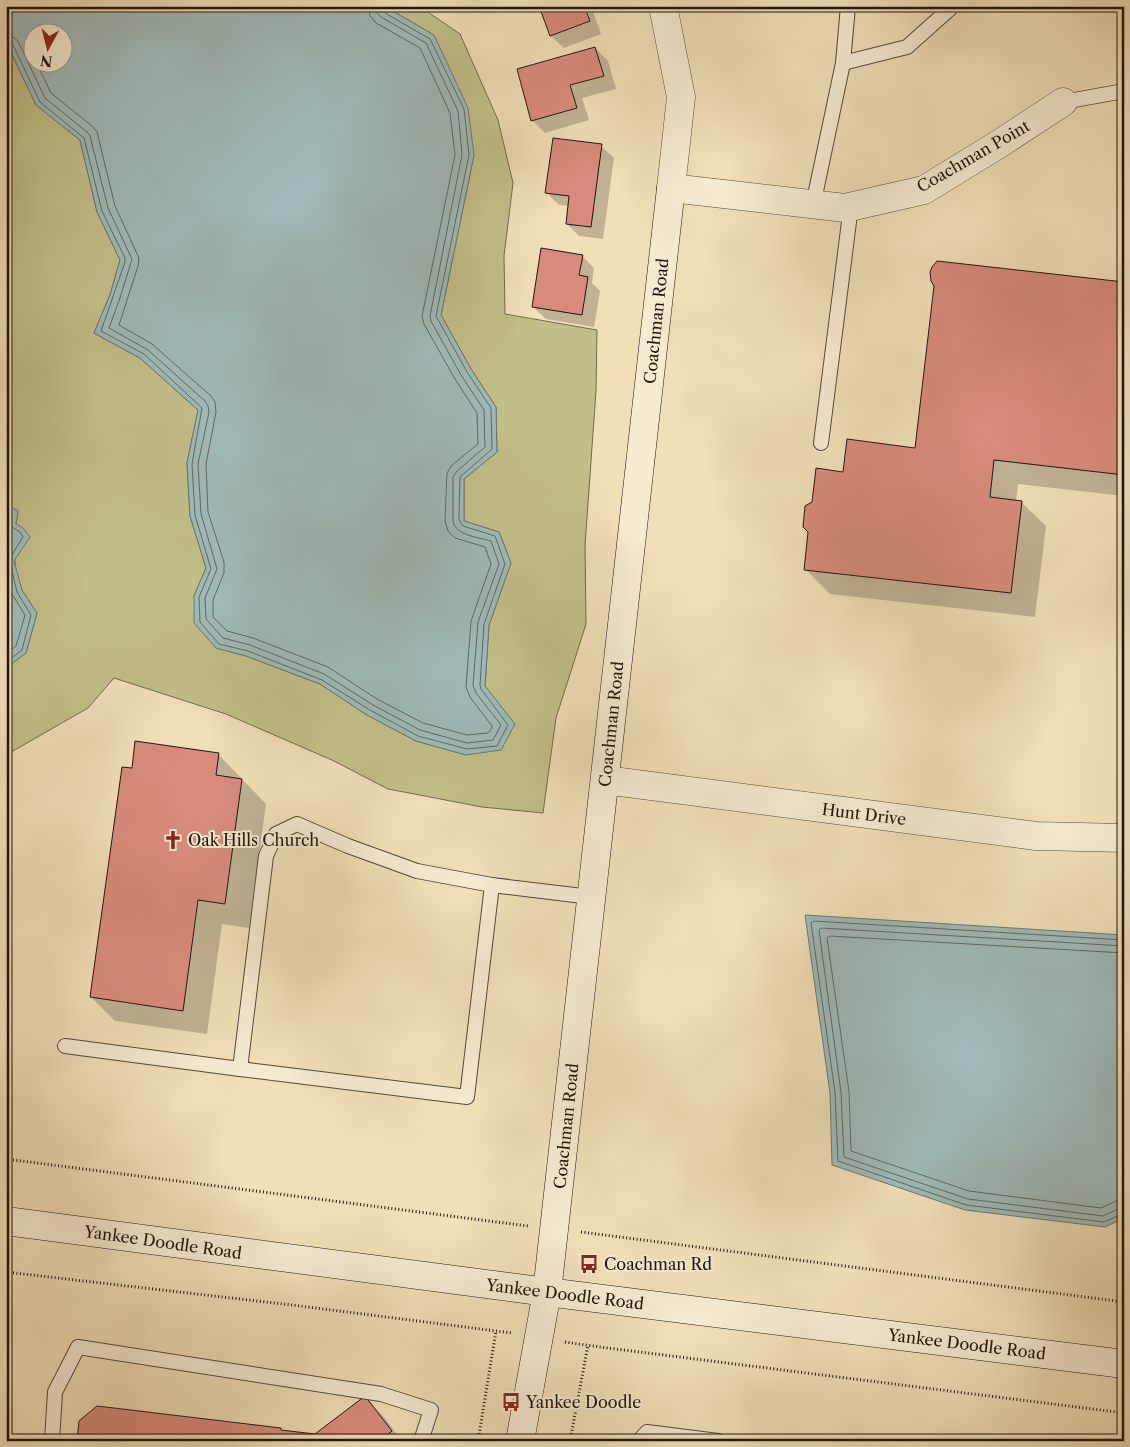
<svg xmlns="http://www.w3.org/2000/svg" width="1130" height="1447" font-family="'Libre Caslon Text',serif">
<style>
.green{fill:#c2bf89;stroke:#716a4b}
.water{fill:#9ebab8;stroke:#6c7874;fill-rule:evenodd}
.shadow{fill:#0003}
.lines{fill:none;stroke-linecap:round;stroke-linejoin:round}
.shore{stroke:#5f6862;stroke-width:1}
.building{fill:#d88b7b;stroke:#20150d}
.lane-casing{stroke:#544838;stroke-width:16}
.street-casing{stroke:#544838;stroke-width:29}
.secondary-casing{stroke:#20150d;stroke-width:29}
.path{stroke:#20150d;stroke-width:3;stroke-dasharray:1 2.5;stroke-linecap:butt}
.lane{stroke:#f6ead1;stroke-width:14}
.street{stroke:#f6ead1;stroke-width:28}
.secondary{stroke:#f6ead1;stroke-width:28}
.labels{text-anchor:middle;stroke-width:4;stroke-linejoin:round;paint-order:stroke}
.street-label{font-size:16px;fill:#20150d;stroke:#f6ead1}
.poi-label{font-size:16px;fill:#20150d;stroke:#f6ead1;text-anchor:start}
</style>
<rect width="100%" height="100%" fill="#f1dfb8"/>
<filter id="stains"><feTurbulence type="fractalNoise" baseFrequency=".004" numOctaves="4"/><feColorMatrix values="0 0 0 0 .2 0 0 0 0 .09 0 0 0 0 .02 0 0 0 .5 -.17"/></filter>
<radialGradient id="worn" r=".72"><stop offset=".6" stop-color="#630" stop-opacity="0"/><stop offset="1" stop-color="#630" stop-opacity=".3"/></radialGradient>
<path class="green" d="M384 6H419L460 34 498 120 513 183 504 256 505 314 597 330 596 391 585 545 586 624 556 718 543 813 482 807 388 789 334 761 226 714 114 678 88 708 6 755V668L26 653 37 613C32 606 25 598 22 590 11 565 14 536 18 511L6 505V42L36 105 80 140 97 212 120 260 110 295 94 333 140 358 198 410 187 463 190 516 206 568 194 596 216 648 246 656 320 684 367 715 416 741 466 755 515 725 485 686 489 625 511 563 499 532 464 521V479L497 452 496 407 471 369 441 315 474 155 434 35Z"/>
<g class="water">
<path d="M6 6H384L434 35 468 108 474 155 441 315 471 369 496 407 497 452 464 479V521L499 532 511 563 489 625 485 686 515 724 501 750 466 755 416 741 367 715 320 684 246 656 216 648 194 623V596L206 568 190 516 187 463 198 410 140 358 94 333 110 295 120 260 97 212 80 140 36 105 7 44ZM32 32H62V62H32Z"/>
<path d="M6 505 18 511 16 524 23 528 30 537 14 561 22 590 37 613 26 653 6 668Z"/>
<path d="M805 915 1124 935V1218L1105 1227 965 1210 832 1165 830 1093Z"/>
</g>
<g class="shadow">
<path d="M540 6H591L601 34 564 48 551 36Z"/>
<path d="M595 48 608 61 616 89 582 98 589 120 545 133 532 120Z"/>
<path d="M601 146 614 158 603 239 579 236 567 224 569 206 559 205 546 192Z"/>
<path d="M582 256 594 268 592 283 600 291 594 327 546 319 533 307Z"/>
<path d="M1124 284V496L1018 484 1016 501 1021 502 1046 526 1035 617 830 594 805 569 813 503 845 473 916 449Z"/>
<path d="M137 743 219 755 266 804 249 928 222 924 207 1034 115 1021 91 997 133 770Z"/>
<path d="M365 1398 384 1417 402 1441H78L281 1429 283 1431 315 1435Z"/>
</g>
<g class="lines">
<g class="shore">
<path d="M6 36 13 37 18 41 45 98 87 132 90 136 108 208 132 259 120 298 109 328 148 350 205 401 208 406 209 412 198 464 201 514 217 569 205 598 206 619 223 638 250 645 324 674 373 705 420 730 467 743 493 740 501 725 476 693 473 685 478 622 499 564 491 541C478 537 456 536 453 521V477L457 471 485 447 484 410 461 375 431 321 430 316 462 155 458 111 426 43 381 17 377 13 376 6"/>
<path d="M6 42 10 43 13 45 40 102 84 138 102 211 125 258V262L101 331 144 354 202 408 192 464 195 515 211 569 199 597 200 622 219 644 248 651 322 680 370 710 418 736 467 749 497 746 508 725 481 689 480 685 484 624 505 564 495 536 463 526 459 520 460 477 492 449 491 408 467 372 436 316 469 155 464 109 430 39 385 13 383 10 382 6"/>
<path d="M36 62 51 93 92 126 97 132 115 206 139 258 138 266 119 325 152 344 211 396 215 402 216 412 206 464 208 512 224 562V573L213 600V617L227 631 253 638 328 667 377 699 423 723 467 735 488 733 492 728V726L470 697 466 687 471 621 491 564 485 547 455 538 448 531 445 521 447 473 452 465 478 444 477 413 455 379 424 324 422 316 455 155 450 113 420 48 376 23 370 16 368 6"/>
<path d="M6 511 12 514 11 524 12 527 20 532 23 537 10 558V562L17 592 31 615 22 650 6 662"/>
<path d="M6 574 12 594 25 615 16 646 6 654"/>
<path d="M1124 940 814 921 811 923 835 1092 838 1161 966 1205 1104 1222 1120 1215 1124 1214"/>
<path d="M1124 946 821 928 819 930 841 1092 844 1157 968 1199 1103 1216 1118 1209 1124 1208"/>
<path d="M1124 953 830 936 827 938 849 1091 851 1151 969 1191 1101 1208 1116 1201 1124 1200"/>
</g>
</g>
<g class="building">
<path d="M539 6H584L590 21 550 36Z"/>
<path d="M595 47 604 76 570 85 577 108 531 121 517 69Z"/>
<path d="M553 138 602 144 591 227 566 224 569 196 545 193Z"/>
<path d="M541 248 583 255 579 275 588 277 582 315 532 307Z"/>
<path d="M937 261 1124 282V475L994 460 990 497 1022 501 1011 593 804 570 808 532 803 527 805 506 812 502 816 468 843 472 847 439 915 448 934 286 931 281 930 272 932 267Z"/>
<path d="M135 741 219 753 216 775 242 779 225 904 198 900 183 1011 90 997 122 767 132 768Z"/>
<path d="M365 1396 392 1431 380 1441H77L79 1421 97 1406 281 1428V1430L315 1434Z"/>
</g>
<g class="lines">
<g class="lane-casing">
<g id="lane">
<path d="M843 63 907 47 953 6"/>
<path d="M1063 102 1124 91"/>
<path d="M813 205 843 63 848 6"/>
<path d="M821 443 851 206"/>
<path d="M65 1046 240 1069 266 856 276 834 297 824 348 846 417 871 492 885 591 897"/>
<path d="M240 1069 467 1097 492 885"/>
<path d="M52 1441 55 1392 78 1347 381 1394 431 1410 421 1441"/>
<path d="M639 1441 647 1432 718 1441"/>
</g>
</g>
<g class="street-casing">
<g id="street">
<path d="M663 6 681 97 671 188 845 208 924 190 999 144 1063 102"/>
<path d="M605 780 1036 836 1124 838"/>
</g>
</g>
<g class="secondary-casing">
<g id="secondary">
<path d="M6 1221 547 1292 1124 1364"/>
<path d="M520 1441 547 1292 671 188"/>
</g>
</g>
<g class="path">
<path d="M6 1159 528 1226"/>
<path d="M581 1232 1124 1302"/>
<path d="M6 1272 292 1305 512 1333"/>
<path d="M565 1342 600 1347 1124 1413"/>
<path d="M478 1441 496 1331"/>
<path d="M570 1441 588 1345"/>
</g>
<use href="#lane" class="lane"/>
<use href="#street" class="street"/>
<use href="#secondary" class="secondary"/>
</g>
<defs>
<g id="church-bare" transform="scale(1.5)"><path d="M-1.2-6h2.4v3.5h3.3v2.4h-3.3V6h-2.4V-.1h-3.3v-2.4h3.3Z" fill="#8f2418" stroke="#f6ead1" stroke-width="2.5" paint-order="stroke"/></g>
<g id="bus-bare" transform="scale(1.5)"><path d="M-5-6H5V4H4V6H2V4H-2V6H-4V4H-5ZM-3.5-4V0h7V-4ZM-3.5 1.2v1.5H-2V1.2ZM2 1.2v1.5H3.5V1.2Z" fill="#8f2418" stroke="#f6ead1" stroke-width="2.5" paint-order="stroke"/></g>
</defs>
<g fill-rule="evenodd">
<use href="#church-bare" x="173" y="840"/>
<use href="#bus-bare" x="589" y="1264"/>
<use href="#bus-bare" x="511" y="1402"/>
</g>
<g class="labels">
<g class="street-label">
<text transform="translate(973 156) rotate(-30)" y="6">Coachman Point</text>
<text transform="translate(656 321) rotate(-84)" y="6">Coachman Road</text>
<text transform="translate(611 724) rotate(-84)" y="6">Coachman Road</text>
<text transform="translate(864 814) rotate(7)" y="6">Hunt Drive</text>
<text transform="translate(566 1126) rotate(-84)" y="6">Coachman Road</text>
<text transform="translate(163 1242) rotate(8)" y="6">Yankee Doodle Road</text>
<text transform="translate(565 1294) rotate(7)" y="6">Yankee Doodle Road</text>
<text transform="translate(967 1344) rotate(7)" y="6">Yankee Doodle Road</text>
</g>
<g class="poi-label">
<text x="188" y="846">Oak Hills Church</text>
<text x="604" y="1270">Coachman Rd</text>
<text x="526" y="1408">Yankee Doodle</text>
</g>
</g>
<rect width="1130" height="1447" fill="none" stroke="#f1dfb8" stroke-width="25"/>
<rect x="8" y="8" width="1115" height="1432" fill="none" stroke="#20150d" stroke-width="2.5"/>
<rect x="12" y="12" width="1105" height="1422" fill="none" stroke="#20150d"/>
<g transform="translate(48 48) rotate(187)"><circle r="24" fill="#f6ead1" stroke="#a09583"/>
<path d="M0-4L9 19L0 12L-9 19Z" fill="#8f2418"/>
<text y="-8" font-size="14" font-weight="bold" text-anchor="middle" fill="#20150d">N</text>
</g>
<rect width="100%" height="100%" filter="url(#stains)"/>
<rect width="100%" height="100%" fill="url(#worn)"/>
</svg>
